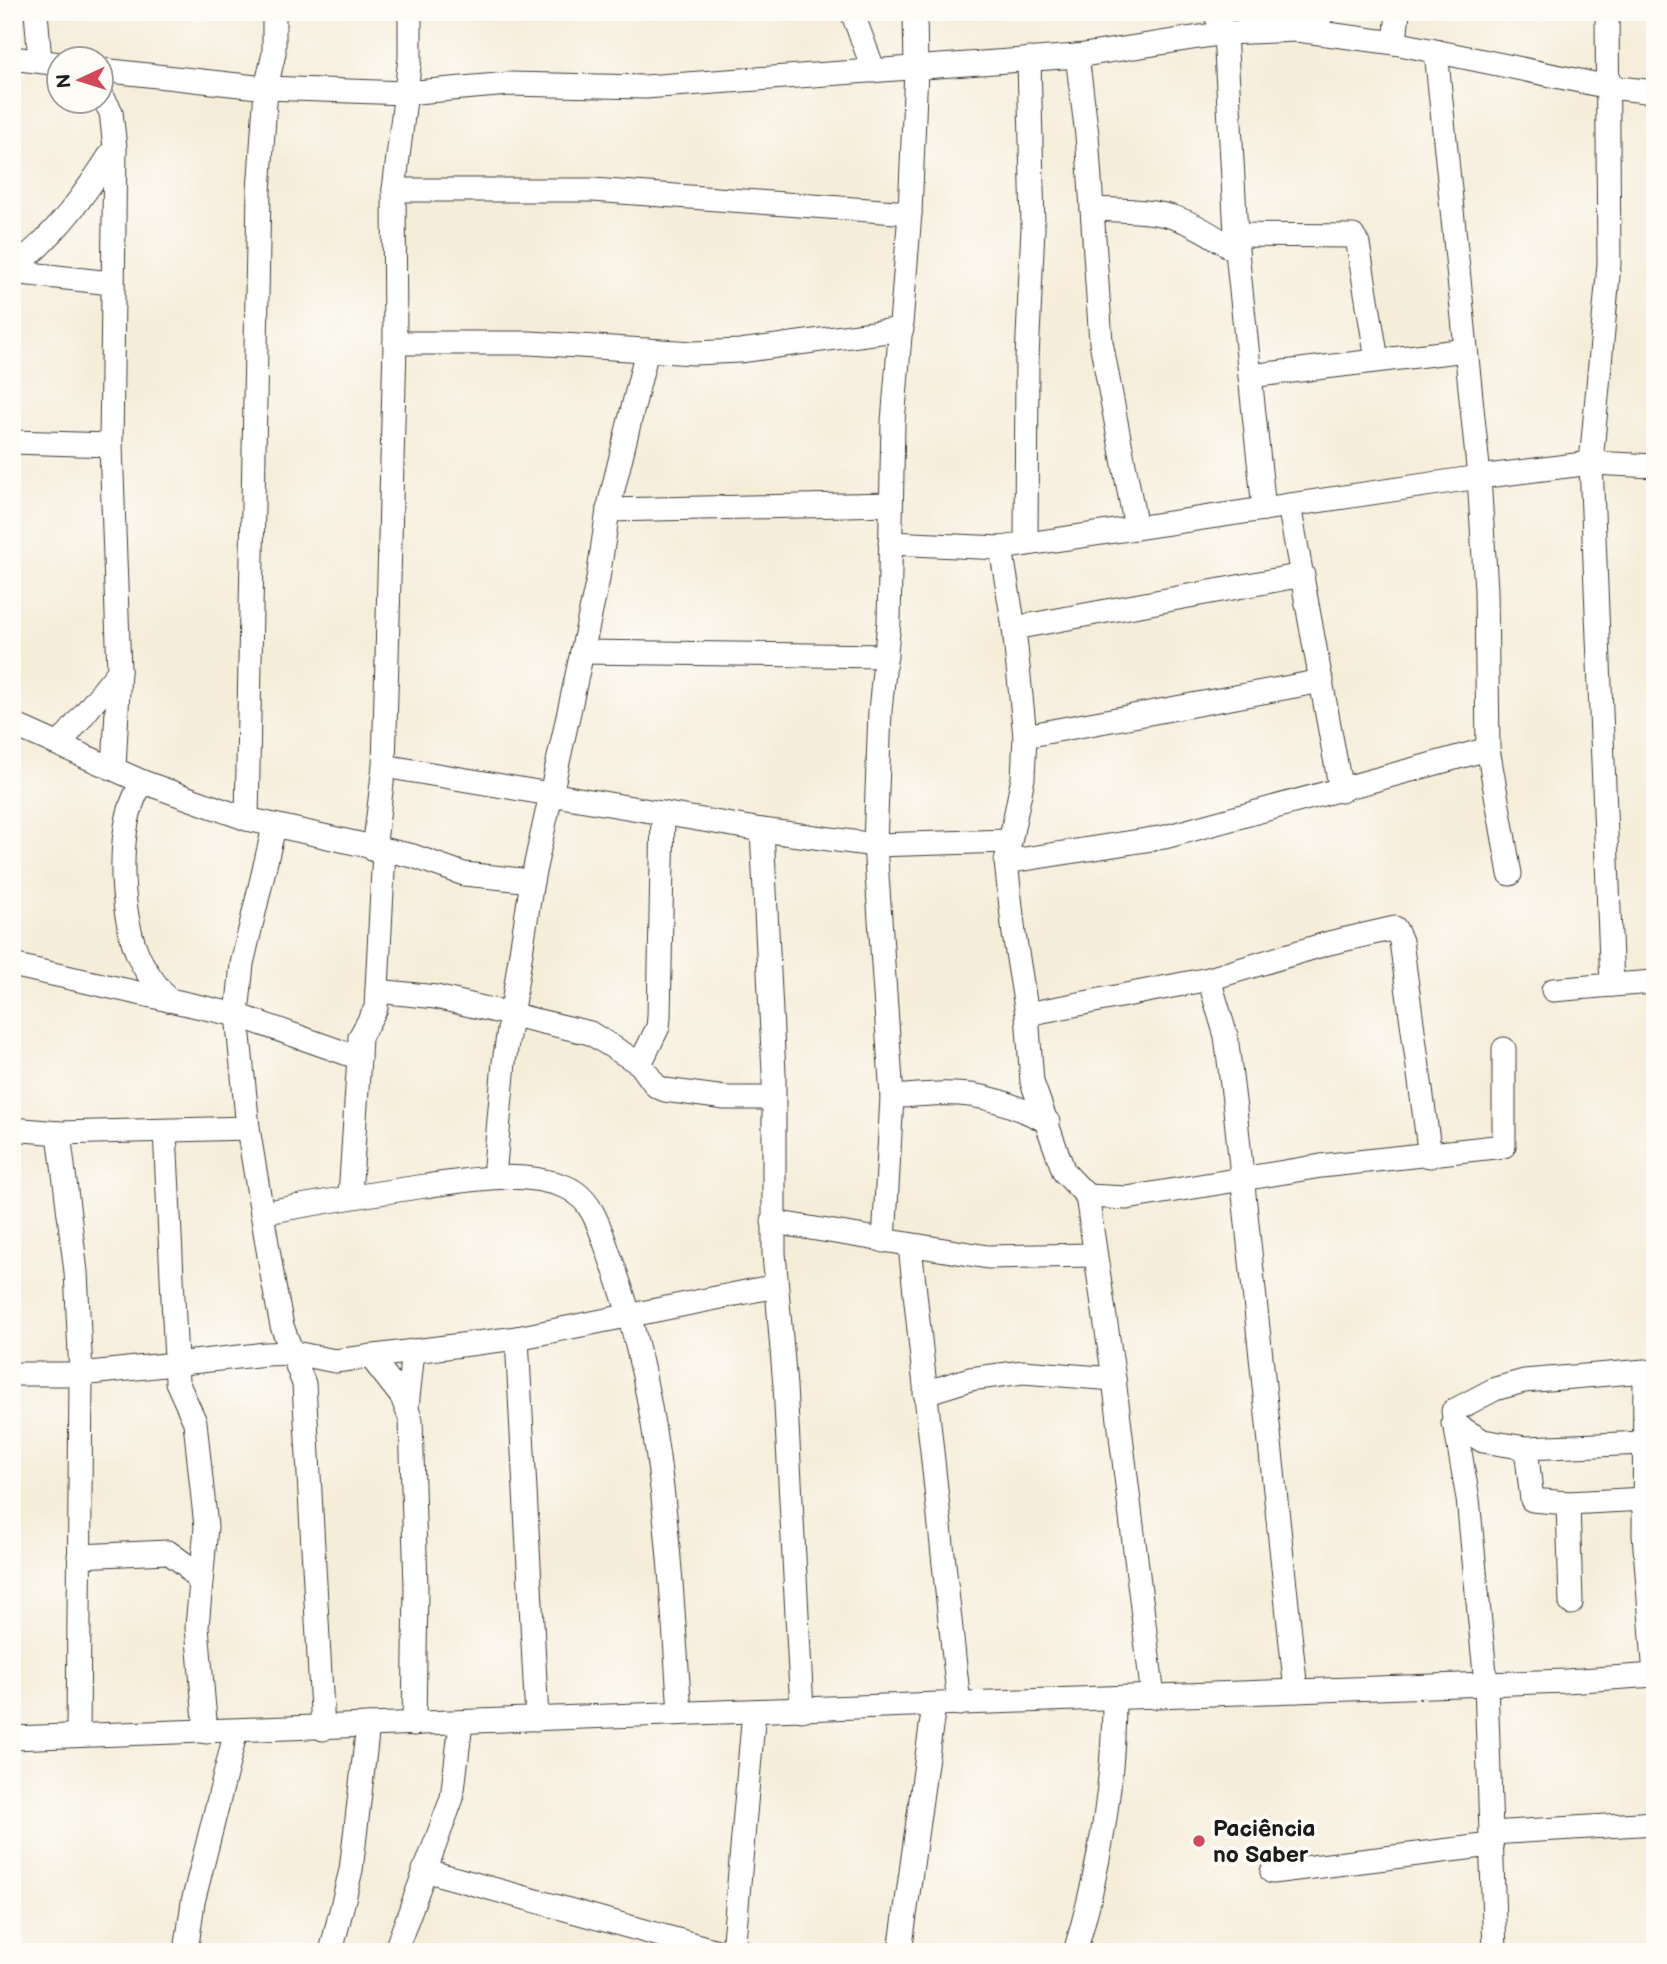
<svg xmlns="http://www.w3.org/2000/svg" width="1667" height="1964" font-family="'Balsamiq Sans',sans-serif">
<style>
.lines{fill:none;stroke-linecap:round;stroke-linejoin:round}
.street-casing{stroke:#3d3b38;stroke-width:25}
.street{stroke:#fff;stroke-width:23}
.poi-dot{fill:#d1495b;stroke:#fdfcf7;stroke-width:2.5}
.labels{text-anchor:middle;stroke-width:7;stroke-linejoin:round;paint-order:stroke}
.poi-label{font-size:23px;font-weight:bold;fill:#1c1c1c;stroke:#fdfcf7;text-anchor:start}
</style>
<rect width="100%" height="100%" fill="#fdfcf7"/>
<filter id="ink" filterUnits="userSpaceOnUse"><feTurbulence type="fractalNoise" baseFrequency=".0143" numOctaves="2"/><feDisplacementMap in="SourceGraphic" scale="14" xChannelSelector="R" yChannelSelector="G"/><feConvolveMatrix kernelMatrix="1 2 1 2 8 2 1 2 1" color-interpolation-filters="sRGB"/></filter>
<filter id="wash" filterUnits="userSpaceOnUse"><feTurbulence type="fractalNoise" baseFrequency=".00686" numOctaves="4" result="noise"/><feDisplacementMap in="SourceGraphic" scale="28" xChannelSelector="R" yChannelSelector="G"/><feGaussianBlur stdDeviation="1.57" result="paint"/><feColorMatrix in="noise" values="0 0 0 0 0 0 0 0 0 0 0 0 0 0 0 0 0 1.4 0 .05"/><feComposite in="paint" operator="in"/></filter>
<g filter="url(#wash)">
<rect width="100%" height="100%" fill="#f6edd9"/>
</g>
<g filter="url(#ink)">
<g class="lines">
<g class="street-casing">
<g id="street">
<path d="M36 12 40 61"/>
<path d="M852 12 874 71"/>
<path d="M1214 12 1225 33 1237 252 1264 509"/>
<path d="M1297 30 1325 12"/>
<path d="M1395 43 1398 12"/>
<path d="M1436 51 1479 477 1486 590 1488 749 1510 874"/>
<path d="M1077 56 1087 135 1101 342 1136 528"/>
<path d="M12 58 60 64"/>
<path d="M102 70 266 88 405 93 509 84 645 87 1077 56 1225 33 1297 30 1395 43 1609 87 1655 92"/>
<path d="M102 96 111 112 115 148 111 445 119 671 114 768"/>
<path d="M394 190H593L910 213"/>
<path d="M1092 209C1161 212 1179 210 1237 252"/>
<path d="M1236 235 1353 236 1358 244 1377 360"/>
<path d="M12 269C55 236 85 195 114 149"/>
<path d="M12 272 111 283"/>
<path d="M395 343H530L694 353 740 351 902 329"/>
<path d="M1250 376 1466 350"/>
<path d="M12 442 111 445"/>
<path d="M1289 505 1341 791"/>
<path d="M608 510 891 504"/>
<path d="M890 543 1001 548 1479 477 1591 463 1655 466"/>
<path d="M1026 544 1027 359 1033 227 1029 59"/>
<path d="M1001 548 1014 628 1025 736 1023 778 1006 862 1014 934 1027 1014 1032 1082 1064 1172 1087 1196 1114 1379 1153 1697"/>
<path d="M1014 628 1303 575"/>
<path d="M582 652 886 656"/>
<path d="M12 724 143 782 247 819 413 856 464 874 532 881"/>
<path d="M1025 736 1322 681"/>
<path d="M60 744 119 671"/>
<path d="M384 766 762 830 875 845 1008 841"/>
<path d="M143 782C115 820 119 912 138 955 145 972 157 986 168 1000"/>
<path d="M247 819 259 191 266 88 274 53V12"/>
<path d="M274 827 242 964 237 1015 248 1128 274 1286 282 1326 304 1384 323 1729"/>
<path d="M762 830 774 1073V1253L785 1386 802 1710"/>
<path d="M374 850 384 766 387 658 395 343 394 190 410 58V12"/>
<path d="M1006 862 1165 837 1488 749"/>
<path d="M12 965 237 1015 359 1058 360 1037 376 1008 384 851"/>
<path d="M1209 979 1226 1036 1235 1109 1296 1691"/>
<path d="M1612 985 1655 982"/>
<path d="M1553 990 1612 985 1591 463 1609 264 1607 12"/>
<path d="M377 991 436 997 590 1033 640 1064 656 1086 665 1090 725 1098H773"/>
<path d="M1027 1014 1209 979 1329 943 1395 928 1401 941 1430 1156"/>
<path d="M640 1064 658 1027 659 1017 663 813"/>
<path d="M892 1097C959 1091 986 1090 1048 1122"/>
<path d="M12 1129 59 1133 248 1128"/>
<path d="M165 1131 177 1382 195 1422 206 1527 197 1627 206 1732"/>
<path d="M59 1133 76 1272 81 1374 78 1735"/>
<path d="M494 1177 504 1062 532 881 598 579 608 510 647 350"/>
<path d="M350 1196 359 1058"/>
<path d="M1087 1196 1127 1198 1321 1166 1504 1146V1049"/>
<path d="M262 1213C316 1203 370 1194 425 1186 471 1180 521 1169 566 1187 593 1198 601 1232 610 1257 664 1401 669 1559 680 1712"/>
<path d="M773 1222 988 1257 1094 1255"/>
<path d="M884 1241 892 1097 875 845 880 711 889 622 893 422 910 213 916 69 915 12"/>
<path d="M910 1246 959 1704"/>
<path d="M517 1338 537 1719"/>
<path d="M370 1356 402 1397 411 1420 416 1587 414 1724"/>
<path d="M12 1374H81L266 1354 295 1353 335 1361 517 1338 776 1286"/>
<path d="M925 1393 970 1379 1023 1372 1114 1379"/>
<path d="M407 1407 413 1351"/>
<path d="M1453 1423 1483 1441 1526 1448 1644 1443"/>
<path d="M1526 1448 1532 1500 1568 1503 1645 1499"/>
<path d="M1568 1503 1571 1603"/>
<path d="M79 1556 168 1552 186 1565 200 1583"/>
<path d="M12 1738 1566 1681 1655 1675"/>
<path d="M1491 1833 1655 1823"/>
<path d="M424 1870 721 1952"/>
<path d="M1272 1872 1491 1845"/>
<path d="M186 1952 193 1902 236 1731"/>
<path d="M331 1952 351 1870 368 1725"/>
<path d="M395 1952 452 1798 461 1723"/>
<path d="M733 1952 754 1711"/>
<path d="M900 1952 934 1705"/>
<path d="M1075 1952C1100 1868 1114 1785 1114 1698"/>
<path d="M1495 1952 1486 1684 1468 1499 1453 1411 1495 1389 1524 1381 1645 1371 1644 1535 1655 1675"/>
</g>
</g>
<use href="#street" class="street"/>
</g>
</g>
<circle class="poi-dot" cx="1199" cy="1841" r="7"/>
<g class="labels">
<g class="poi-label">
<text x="1213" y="1836">Paciência<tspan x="1213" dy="26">no Saber</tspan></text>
</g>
</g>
<rect width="1667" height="1964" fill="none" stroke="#fdfcf7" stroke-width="42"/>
<g transform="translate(80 80) rotate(266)"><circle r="33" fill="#fdfcf7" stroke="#a3a29f" stroke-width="2"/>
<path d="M0-5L12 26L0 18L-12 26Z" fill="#d1495b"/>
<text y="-10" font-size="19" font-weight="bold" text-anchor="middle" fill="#1c1c1c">N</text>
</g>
</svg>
